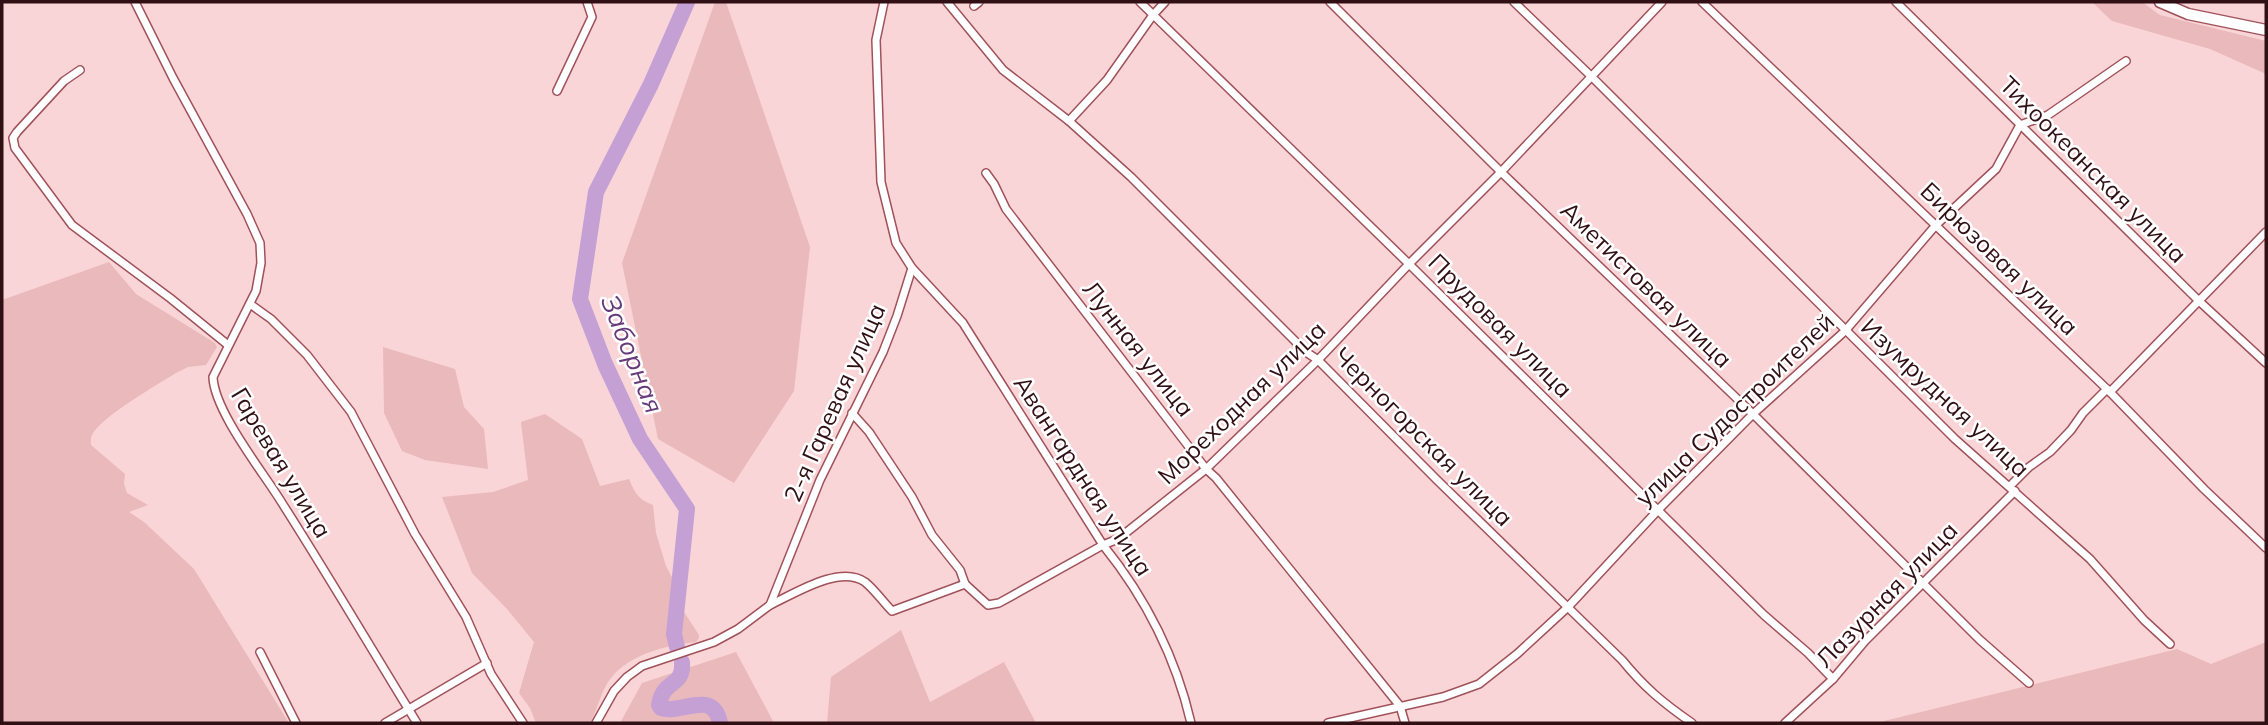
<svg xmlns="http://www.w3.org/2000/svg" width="2268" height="725" font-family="Mulish,sans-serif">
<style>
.green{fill:#e9b9bb}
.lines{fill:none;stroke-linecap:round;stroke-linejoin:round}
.river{stroke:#c4a0d5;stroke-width:16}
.street-casing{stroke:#a0525a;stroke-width:10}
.secondary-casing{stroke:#a0525a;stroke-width:13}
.street{stroke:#fff;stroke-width:7}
.secondary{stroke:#fff;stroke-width:10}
.labels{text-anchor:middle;stroke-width:5;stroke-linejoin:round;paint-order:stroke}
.street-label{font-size:24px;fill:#301014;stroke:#fff}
.water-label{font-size:26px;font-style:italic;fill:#673a7b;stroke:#fff}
</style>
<rect width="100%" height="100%" fill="#fad5d7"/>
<g class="green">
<path d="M715 2H726L810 247 794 391 734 483 658 439 622 263Z"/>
<path d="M2092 2H2142L2160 15 2266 41V74L2210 49 2112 21Z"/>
<path d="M109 262 136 294 215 343 217 347 206 365 188 367 176 373C157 385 102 416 92 435 90 439 91 440 91 445L125 474 124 484 127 493 148 505 129 512 144 522 194 569 289 723H2V300Z"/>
<path d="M383 347 455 369 464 407 484 429 488 469 425 460 402 451 384 413Z"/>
<path d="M545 414 582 439 600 486 629 479C635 493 638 499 653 505L656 533 666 566 682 596 684 612 699 635V638L696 642C666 646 631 653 611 678 601 690 598 709 590 723H536L530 708 519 693 534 642 507 609 472 573 442 497 493 492 528 480 521 422Z"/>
<path d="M901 630 930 702 1004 662 1036 723H827L831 677Z"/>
<path d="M2266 642V723H1876L2177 649 2211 664Z"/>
<path d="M736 652 774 723H620L642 683Z"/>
</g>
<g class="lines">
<g class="river">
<path d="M677 647 674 634 687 509 640 439 605 364 580 299 596 192 651 84 687 2"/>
<path d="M682 662C684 688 663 678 659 705L661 708C681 715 713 688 720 723"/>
</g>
<g class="street-casing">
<g id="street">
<path d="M135 2 173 78 247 214 260 243 261 263 256 291 213 377C214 411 263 472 282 503 328 575 372 650 417 723"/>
<path d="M884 2 876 40 881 182 896 243 912 268 963 323 1103 545C1145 597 1176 658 1191 723"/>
<path d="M947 2 1003 70 1069 121 1131 177 1306 352 1318 360 1437 480 1622 660C1644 687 1663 703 1692 723"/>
<path d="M1140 2 1409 264 1764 615 1808 653 1833 679"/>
<path d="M1330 2 1501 172 1753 414 1980 640 2029 683"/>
<path d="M1514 2 1592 77 1955 439 2090 559 2144 620 2170 644"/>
<path d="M1702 2 2110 392 2204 489 2266 548"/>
<path d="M1896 2 2199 301 2266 363"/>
<path d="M974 6 979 2"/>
<path d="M80 70 64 81 17 132 13 138 15 148 72 225 170 298 228 345"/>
<path d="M557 91 592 17 587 2"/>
<path d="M1069 121 1107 80 1153 15 1165 2"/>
<path d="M986 173 994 184 1006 209 1206 469 1216 478 1400 706 1405 723"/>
<path d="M250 304 271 319 307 355 351 412 415 534 466 617 491 674 523 723"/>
<path d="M2110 392 2266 232"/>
<path d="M852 413 869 432 912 497 932 535 960 570 965 584"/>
<path d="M2010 486 2029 467 2050 452 2071 430 2083 413 2107 389"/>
<path d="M965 584 988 605 999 603 1103 545 1118 539 1206 469 1318 360 1409 264 1501 172 1662 2"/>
<path d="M770 605C794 594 840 564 865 582 875 590 883 602 892 611L965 584"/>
<path d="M260 652 296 723"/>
<path d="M385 723 487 663"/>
<path d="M596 723 614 691 627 677 642 666 714 642 738 629 770 605 820 480 883 352 897 316 912 268"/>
<path d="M1328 723 1443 697 1479 684 1517 654 1568 607 1659 509 1753 414 1845 331 1936 225 1996 169 2020 125 2048 115 2126 61"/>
<path d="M1785 723 1833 679 1865 641 2015 491"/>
</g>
</g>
<g class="secondary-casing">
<path id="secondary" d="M2160 2 2188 14 2266 30"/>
</g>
<use href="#street" class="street"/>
<use href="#secondary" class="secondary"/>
</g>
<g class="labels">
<g class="street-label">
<text transform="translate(2093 170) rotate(45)" y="8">Тихоокеанская улица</text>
<text transform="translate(1999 259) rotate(44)" y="8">Бирюзовая улица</text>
<text transform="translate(1646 285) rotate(44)" y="8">Аметистовая улица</text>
<text transform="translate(1500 326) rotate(45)" y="8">Прудовая улица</text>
<text transform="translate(1138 349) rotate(52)" y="8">Лунная улица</text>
<text transform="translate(1945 398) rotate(43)" y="8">Изумрудная улица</text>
<text transform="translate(835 403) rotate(-66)" y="8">2-я Гаревая улица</text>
<text transform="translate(1242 403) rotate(-44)" y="8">Мореходная улица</text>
<text transform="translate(1735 410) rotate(-44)" y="8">улица Судостроителей</text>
<text transform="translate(1423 437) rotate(45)" y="8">Черногорская улица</text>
<text transform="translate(281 463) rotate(59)" y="8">Гаревая улица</text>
<text transform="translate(1083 476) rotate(57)" y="8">Авангардная улица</text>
<text transform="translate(1887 595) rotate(-46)" y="8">Лазурная улица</text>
</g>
<g class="water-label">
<text transform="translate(632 354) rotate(68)" y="9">Заборная</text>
</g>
</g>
<rect width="2268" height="725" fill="none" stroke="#301014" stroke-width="7"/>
</svg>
